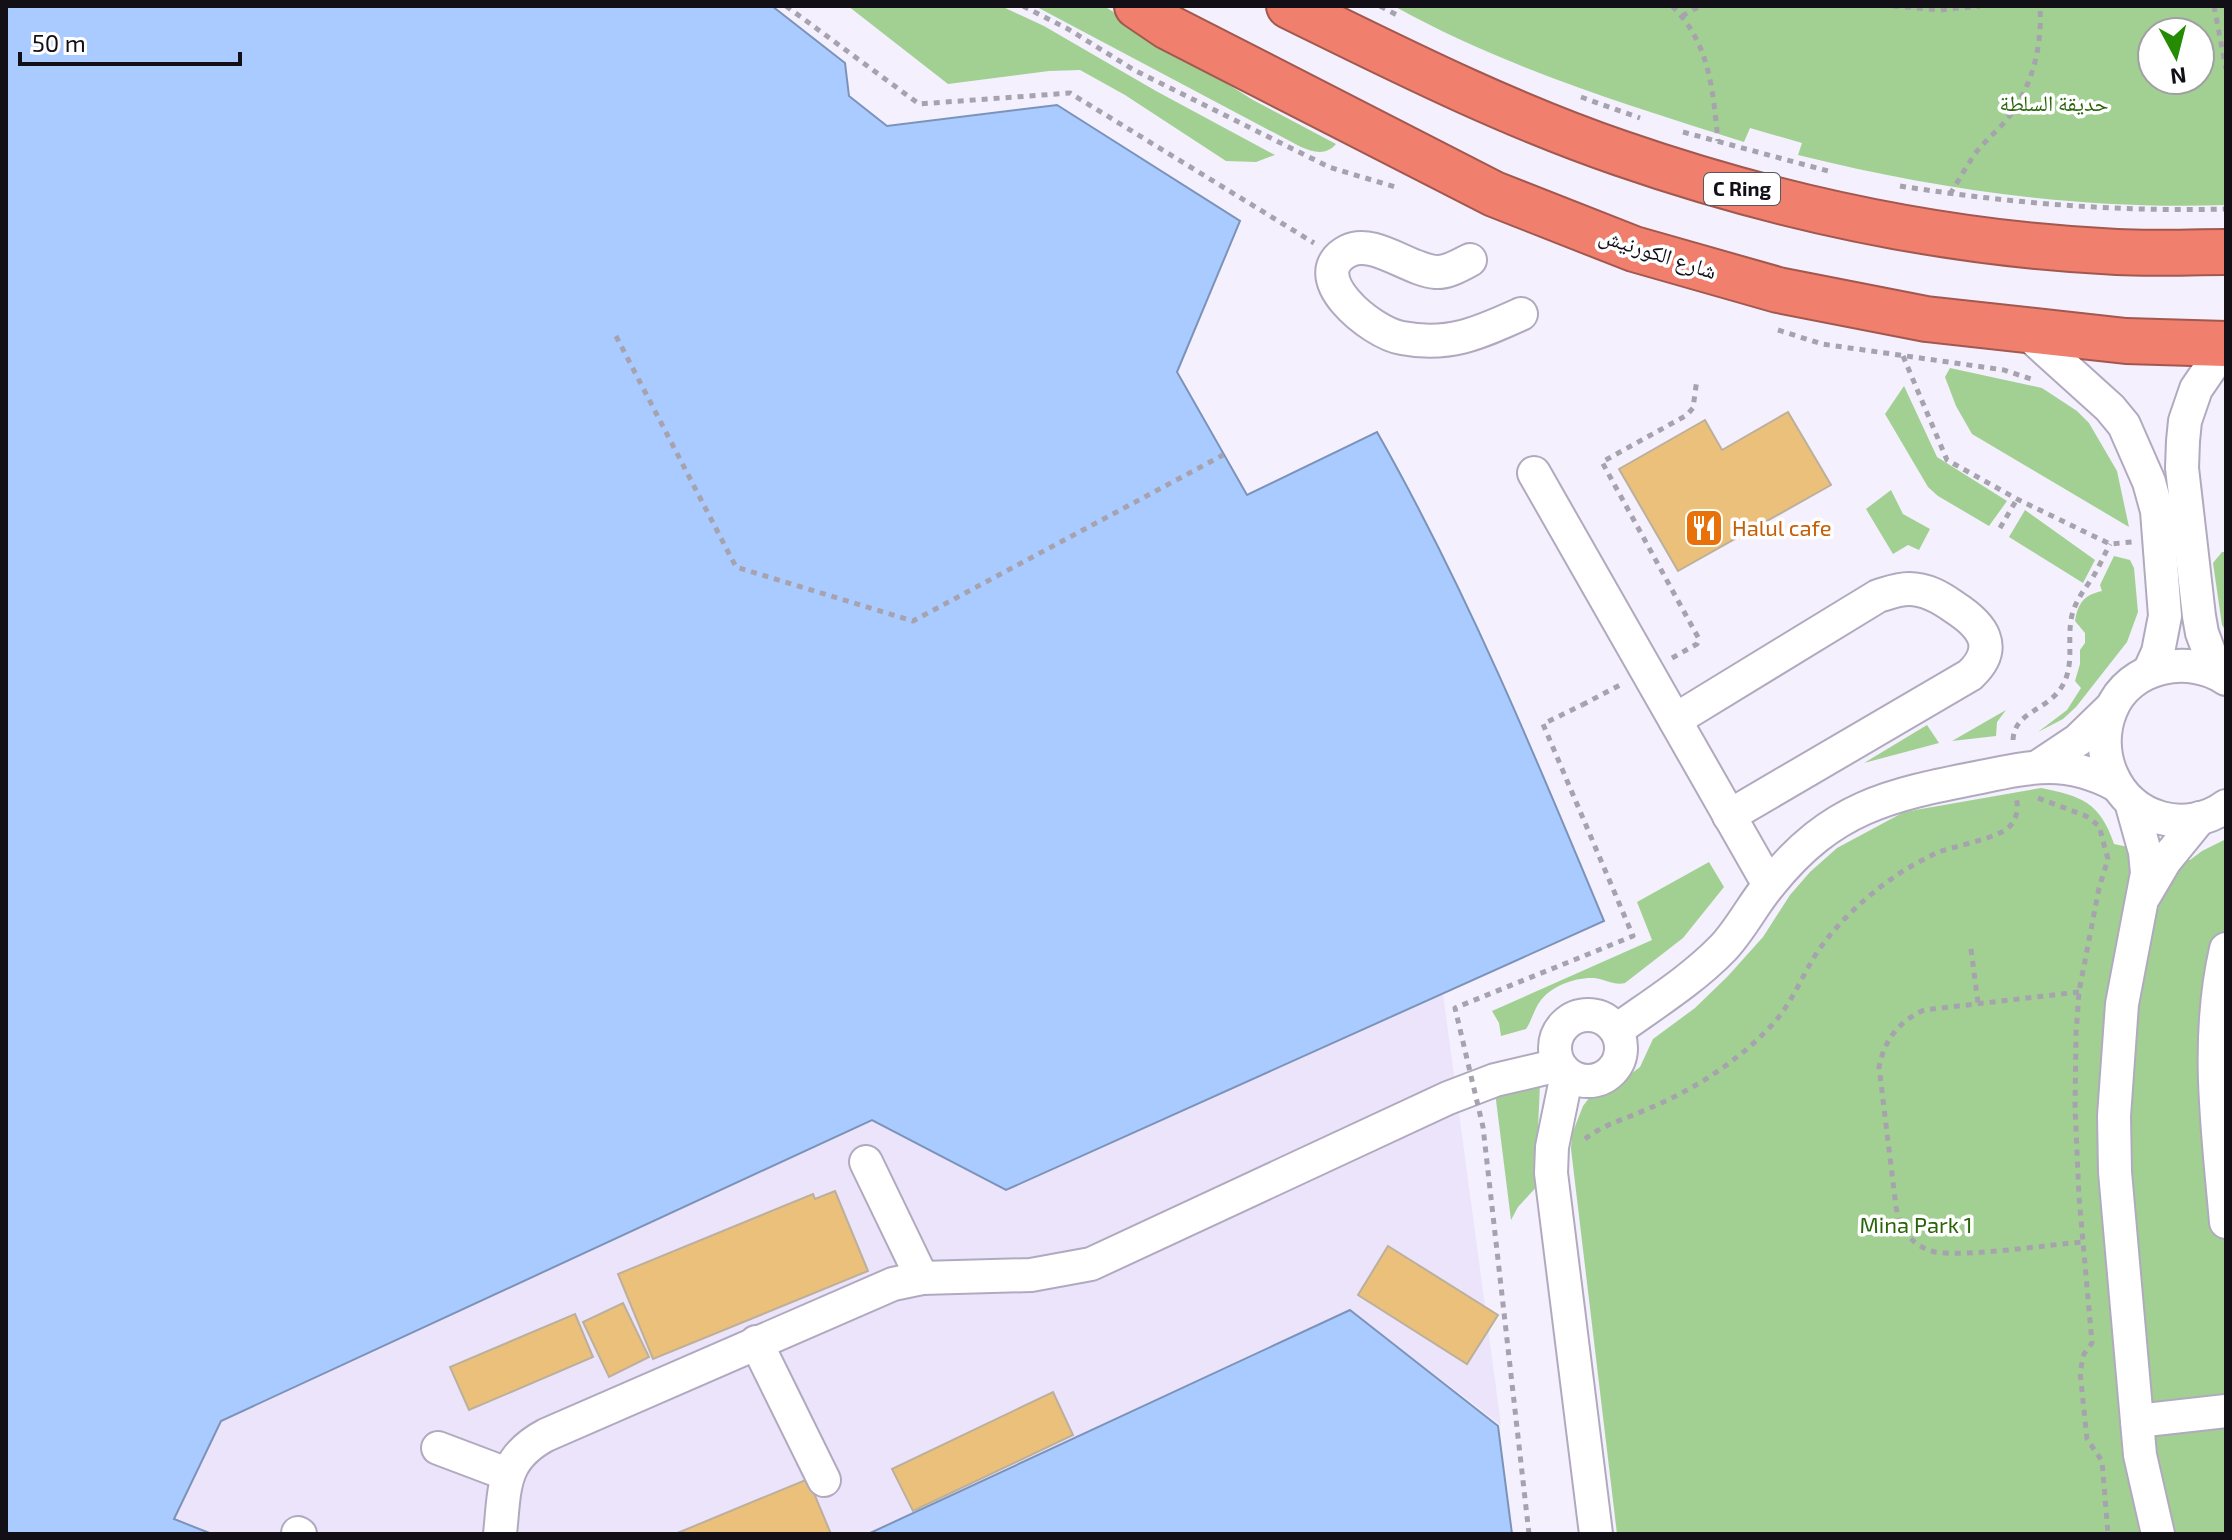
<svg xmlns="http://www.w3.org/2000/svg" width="2232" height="1540" font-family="'Exo 2','Noto Naskh Arabic',sans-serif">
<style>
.built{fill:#ebe4fb}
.green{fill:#a1d092;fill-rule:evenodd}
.water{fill:#aacbff;stroke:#7c93b9;stroke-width:2}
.building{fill:#ebc07a;stroke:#bcb09d;stroke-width:2}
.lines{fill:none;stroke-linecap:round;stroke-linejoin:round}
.minor-casing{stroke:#b1aabf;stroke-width:36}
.highway-casing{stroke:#a2584f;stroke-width:48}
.path{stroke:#a7a3ae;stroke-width:5;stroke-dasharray:6 6;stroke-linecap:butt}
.minor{stroke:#fff;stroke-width:32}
.highway{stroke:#f07f6d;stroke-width:44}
.path-bridge{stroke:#a7a3ae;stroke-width:5;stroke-dasharray:6 6;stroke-linecap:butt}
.labels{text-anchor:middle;stroke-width:7;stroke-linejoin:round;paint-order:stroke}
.shield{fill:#fff;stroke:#59575d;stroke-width:2}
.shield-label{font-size:20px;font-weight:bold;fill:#120f17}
.park-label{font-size:22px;fill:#29640a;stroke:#fff}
.street-label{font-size:22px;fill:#120f17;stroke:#fff}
.food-label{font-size:22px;fill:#c56008;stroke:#fff;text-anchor:start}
</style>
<rect width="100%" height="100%" fill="#f4f0fd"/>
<path class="built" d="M1443 994 1501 1425 1350 1310 868 1534H212L174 1519 221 1421 873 1120 1006 1190Z"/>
<g class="green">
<path d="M848 6H1001L1044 26 1156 91 1275 155 1256 162 1226 161 1125 95 1080 70 1049 71 948 84Z"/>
<path d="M1035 6H1104L1253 100 1336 144C1326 156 1313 152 1301 147Z"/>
<path d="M1394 6H2226V205C2081 210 1939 190 1798 155L1802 143 1750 128 1744 142C1625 104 1503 67 1394 6ZM2152 32H2200V80H2152Z"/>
<path d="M1950 368 2042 388 2077 411 2089 423 2117 471 2129 527 1972 434 1956 406 1945 377Z"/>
<path d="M1904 386 1937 457 2007 501 1989 526 1938 496 1928 487 1885 414Z"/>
<path d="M1891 490 1903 514 1930 529 1919 550 1908 545 1893 554 1866 509Z"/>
<path d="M2025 510 2095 560 2083 583 2009 537Z"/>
<path d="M2222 552H2226V631L2222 625 2213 563Z"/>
<path d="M2114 556 2130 560 2134 568 2138 612 2127 642 2076 707 2063 719 2038 732 2067 710 2081 688 2075 681 2080 664V650L2085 643V633L2075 621C2078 603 2084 595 2102 591L2100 585Z"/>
<path d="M2006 710 1997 722 1996 736 1952 741Z"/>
<path d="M1927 725 1939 743 1864 763Z"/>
<path d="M2041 788C2081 796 2100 802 2114 844L2190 860 2202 851 2226 839V1534H1617L1571 1149 1572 1134 1583 1106 1592 1094 1616 1085 1640 1067 1653 1039 1695 1008 1728 976 1763 937 1790 895 1810 872 1837 848 1904 812Z"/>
<path d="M1709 862 1724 887 1683 938 1625 983C1615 986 1605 979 1594 978 1575 977 1552 986 1541 1000 1534 1009 1532 1020 1526 1029L1501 1036 1499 1023 1492 1011 1652 940 1637 902Z"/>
<path d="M1540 1084 1537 1151 1541 1182 1518 1207 1511 1220 1495 1092Z"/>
</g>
<g class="water">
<path d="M6 6H772L845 63 849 96 887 126 1057 105 1240 221 1177 372 1247 495 1377 432C1466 589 1535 755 1604 921L1006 1190 872 1120 221 1421 174 1519 212 1534H6Z"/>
<path d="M1350 1310 1498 1426 1512 1534H868Z"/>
</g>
<g class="building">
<path d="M1788 412 1831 485 1678 571 1619 469 1705 420 1722 450Z"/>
<path d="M835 1191 868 1271 653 1359 618 1274 813 1194 815 1199Z"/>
<path d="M1388 1246 1498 1315 1467 1364 1358 1295Z"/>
<path d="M623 1303 649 1357 609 1377 583 1322Z"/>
<path d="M575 1314 593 1357 469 1410 450 1367Z"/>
<path d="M1053 1392 1073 1435 913 1511 892 1469Z"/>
<path d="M808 1479 831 1534H675Z"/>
</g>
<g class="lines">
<g class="minor-casing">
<g id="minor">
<path d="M1470 260C1460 265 1447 273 1436 272 1409 270 1373 238 1348 251 1301 275 1371 333 1402 338 1449 347 1479 333 1521 314"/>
<path d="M2026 332 2110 408 2124 425 2149 482 2157 511 2165 616 2158 652 2149 672"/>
<path d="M1534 473 1769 885"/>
<path d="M2217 673 2202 633 2199 616 2182 468 2183 441 2185 421 2196 389 2226 345"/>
<path d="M2226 679C2189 654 2129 665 2111 710 2093 753 2115 805 2161 818 2182 824 2208 820 2226 806"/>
<path d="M1675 720 1878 596C1888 593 1898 589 1909 589 1926 589 1940 597 1954 607 1982 625 2000 647 1970 675L1729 816"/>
<path d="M2039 766 2078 740 2112 707"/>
<path d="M2131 802 2145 852 2147 873 2122 1004 2114 1116 2115 1172 2140 1455 2158 1534"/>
<path d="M2145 895 2165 861 2200 818"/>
<path d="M2226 949C2205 1040 2218 1131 2226 1222"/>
<circle cx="1588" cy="1048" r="33"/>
<path d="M1617 1030C1653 1004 1692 980 1723 948 1741 929 1753 904 1770 884 1832 807 1888 795 1981 777 2033 766 2067 759 2116 785"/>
<path d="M1567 1074 1552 1147 1551 1173 1596 1534"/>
<path d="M866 1162 922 1278"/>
<path d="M756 1342 824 1480"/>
<path d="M2137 1421 2226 1411"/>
<path d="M438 1448 507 1474"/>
<path d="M298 1533 300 1534"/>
<path d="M500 1534C505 1488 501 1459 546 1435L893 1284 922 1278 1031 1275 1091 1264 1448 1098 1495 1080 1559 1065"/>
</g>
</g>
<g class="highway-casing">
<g id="highway">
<path d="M1137 6 1168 27 1494 194 1634 249 1778 290 1926 319 2126 341 2226 344"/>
<path d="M1289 6C1397 59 1506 114 1620 153 1779 208 1949 244 2117 252 2153 254 2190 252 2226 252"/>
</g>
</g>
<g class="path">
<path d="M786 6 919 104 1070 93 1314 243"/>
<path d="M1023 6 1068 29 1134 70 1329 167 1395 187"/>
<path d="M1380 6 1397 15"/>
<path d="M1672 6C1710 43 1713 91 1718 141"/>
<path d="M1893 6 1940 10 1980 6"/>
<path d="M2214 6 2226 69"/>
<path d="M1682 16 1700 6"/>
<path d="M1581 97 1640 118"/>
<path d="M1683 132 1828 171"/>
<path d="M1900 186C2009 203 2116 212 2226 209"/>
<path d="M1950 194C1959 180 1967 165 1977 151 1988 138 2002 127 2011 114 2034 81 2042 45 2040 6"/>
<path d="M1778 330 1822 344 2004 370 2031 379"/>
<path d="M616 336 736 567 913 621 1223 455"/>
<path d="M1903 356 1947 460 2017 499 2110 544 2132 542"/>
<path d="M2000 528 2017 499"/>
<path d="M1672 658 1697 644 1699 639 1602 462 1687 415 1693 408 1697 379"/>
<path d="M1582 705 1620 685"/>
<path d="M2013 740C2014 712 2046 711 2061 688 2076 665 2066 640 2072 615 2076 600 2084 590 2093 577 2099 567 2104 555 2110 544"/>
<path d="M2038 798 2086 816 2099 826 2108 859 2099 888 2079 992 2076 1034 2075 1108 2079 1197 2092 1343 2084 1354 2080 1372 2087 1439 2102 1461 2108 1534"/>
<path d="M1971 949 1978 1003"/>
<path d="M2079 992 1924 1010C1898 1022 1885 1039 1879 1067L1896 1207C1900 1227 1909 1242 1928 1250 1951 1260 2052 1244 2083 1242"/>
<path d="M1585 1139C1604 1124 1623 1120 1645 1110 1692 1091 1736 1063 1771 1026 1791 1005 1801 978 1816 954 1837 923 1864 898 1894 877 1907 868 1922 860 1936 853 1954 846 2000 838 2010 826 2017 818 2019 808 2016 798"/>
</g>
<use href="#minor" class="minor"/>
<use href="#highway" class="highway"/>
<path class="path-bridge" d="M1529 1534 1483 1127 1455 1008 1633 936 1543 724 1582 705"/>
</g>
<defs>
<g id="restaurant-square" transform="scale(2)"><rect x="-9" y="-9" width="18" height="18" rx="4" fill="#e8710a" stroke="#fff"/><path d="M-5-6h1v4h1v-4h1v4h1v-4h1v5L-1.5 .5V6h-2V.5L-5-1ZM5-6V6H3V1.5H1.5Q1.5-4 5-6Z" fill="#fff"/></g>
</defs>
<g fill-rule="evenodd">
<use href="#restaurant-square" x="1704" y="528"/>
</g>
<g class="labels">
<rect class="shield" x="1704" y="173" width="76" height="32" rx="6"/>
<g class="shield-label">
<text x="1742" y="196">C Ring</text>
</g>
<g class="park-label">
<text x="2054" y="111">حديقة السلطة</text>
<text x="1916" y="1233">Mina Park 1</text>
</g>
<g class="street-label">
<text transform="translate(1658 253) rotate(18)" y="8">شارع الكورنيش</text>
</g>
<g class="food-label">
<text x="1732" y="536">Halul cafe</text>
</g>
</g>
<rect width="2232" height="1540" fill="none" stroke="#120f17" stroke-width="16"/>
<g transform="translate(2176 56) rotate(173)"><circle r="38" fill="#ffffff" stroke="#a09fa2" stroke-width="2"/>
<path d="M0-6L14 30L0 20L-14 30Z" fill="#248b02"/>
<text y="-12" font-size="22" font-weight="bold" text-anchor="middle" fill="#120f17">N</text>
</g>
<path d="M20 52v12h220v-12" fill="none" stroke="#120f17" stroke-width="4"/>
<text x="32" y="52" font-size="24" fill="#120f17" stroke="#ffffff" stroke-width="6" paint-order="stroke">50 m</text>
</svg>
